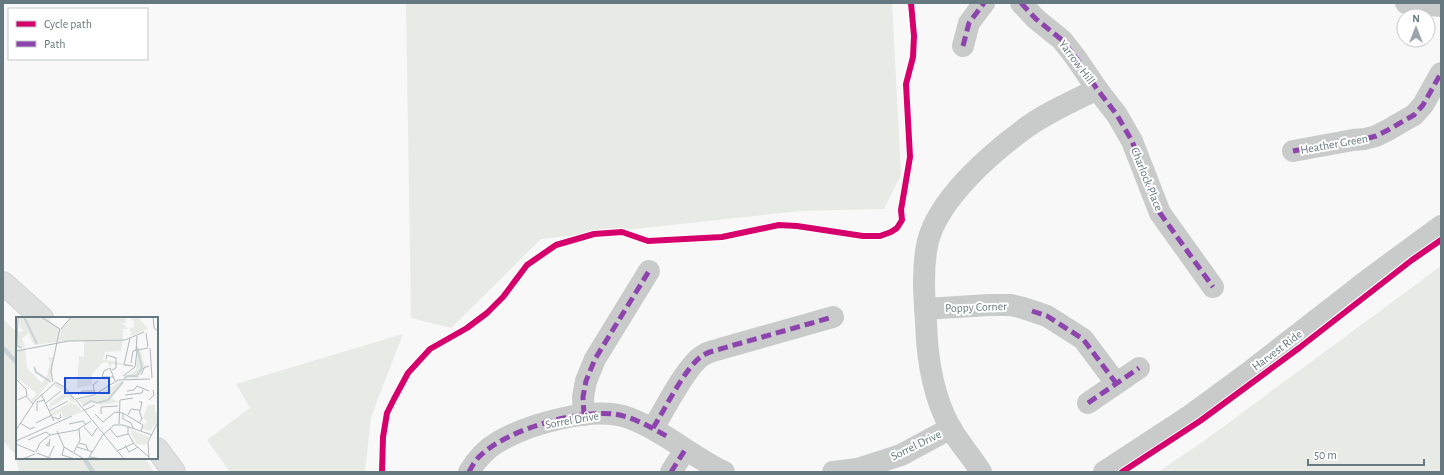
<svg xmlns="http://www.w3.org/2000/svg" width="1444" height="475" font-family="'Alegreya Sans',sans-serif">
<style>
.green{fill:#e8eae6}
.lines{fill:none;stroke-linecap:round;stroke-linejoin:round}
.stream{stroke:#cad3d5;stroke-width:4.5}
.major-casing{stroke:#d3d4d5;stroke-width:24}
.minor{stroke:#c9cbcb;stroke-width:22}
.major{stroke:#dedfdf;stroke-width:22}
.quiet{stroke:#8e44ad;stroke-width:5;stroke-dasharray:10 5;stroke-linecap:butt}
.cycleway-casing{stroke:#fff;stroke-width:8}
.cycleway{stroke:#d6006c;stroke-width:6}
.labels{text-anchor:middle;stroke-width:4;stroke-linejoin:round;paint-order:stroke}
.street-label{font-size:12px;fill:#667880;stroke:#fff}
.inset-river{fill:none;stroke:#cad3d5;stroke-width:2}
.inset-road{fill:none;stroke:#b1b9bd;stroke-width:1}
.view{fill:#1d4ed8;fill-opacity:0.15;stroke:#1d4ed8;stroke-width:2}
.inset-edge{fill:none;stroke:#667880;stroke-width:2}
</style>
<rect width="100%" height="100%" fill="#f8f8f8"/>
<g class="green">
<path d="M406 3H892L901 175 884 209 800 211 541 239 451 328 411 318Z"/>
<path d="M1441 266V472H1158L1204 441Z"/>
<path d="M3 319 17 332V458H145L154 472H19L15 454 3 441Z"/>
<path d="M403 334 371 417 365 472H230L207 440 250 408 236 384Z"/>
</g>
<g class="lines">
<g class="stream">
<path d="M3 348 17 363"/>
<path d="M84 458 93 472"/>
</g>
<g class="major-casing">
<g id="major">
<path d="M3 283 42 318"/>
<path d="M157 449 174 472"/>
</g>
</g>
<g class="minor">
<path d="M1021 3 1036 19 1062 40 1076 58 1097 89 1117 115 1132 141 1160 213 1213 287"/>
<path d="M1406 3 1441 6"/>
<path d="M963 46 969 23 984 3"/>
<path d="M1293 151 1353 140 1365 139 1376 136 1388 130 1414 115 1423 105 1441 73"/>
<path d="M925 309 989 305H1011L1023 308 1047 316 1083 339 1116 383"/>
<path d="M1088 403 1139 368"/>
<path d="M584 415 583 397 586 381 595 359 649 271"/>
<path d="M653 428C664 411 686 366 702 356 705 354 709 352 713 351L833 317"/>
<path d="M469 472C476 460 486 449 498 442 529 424 594 405 629 418 664 431 691 456 724 472"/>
<path d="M671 472 685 450"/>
<path d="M833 472 858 469 901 455 951 428"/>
<path d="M981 472C972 457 959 443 950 427 933 396 927 358 926 322 924 296 922 267 928 241 939 199 989 155 1023 130 1045 113 1072 102 1097 89"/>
<path d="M1104 472 1188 417 1252 370 1373 276 1441 226"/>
</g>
<use href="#major" class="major"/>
<g class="quiet">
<path d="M1021 3 1036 19 1062 40 1076 58 1097 89 1117 115 1132 141 1160 213 1213 287"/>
<path d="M963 46 969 23 984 3"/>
<path d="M1293 151 1353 140 1365 139 1376 136 1388 130 1414 115 1423 105 1441 73"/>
<path d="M1032 311 1047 316 1083 339 1116 383"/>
<path d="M1088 403 1139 368"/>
<path d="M584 415 583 397 586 381 595 359 649 271"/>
<path d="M653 428C664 411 686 366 702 356 705 354 709 352 713 351L833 317"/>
<path d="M469 472C472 466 476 459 481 455 509 429 576 410 614 414 634 417 652 428 670 438"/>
<path d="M671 472 685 450"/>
</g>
<g class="cycleway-casing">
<g id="cycleway">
<path d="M382 472 383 437 387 413 394 399 408 373 430 349 467 328 487 313 503 297 527 265 556 245 594 234 622 232 648 241 722 237 779 225 797 226 863 236H880L891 232 897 228 902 220 901 210 910 157 906 84 913 57 914 36 911 3"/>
<path d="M1122 472 1200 421 1299 348 1412 260 1441 240"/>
</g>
</g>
<use href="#cycleway" class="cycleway"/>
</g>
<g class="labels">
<g class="street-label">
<text transform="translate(1077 62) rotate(53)" y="4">Yarrow Hill</text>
<text transform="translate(1334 144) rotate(-10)" y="4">Heather Green</text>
<text transform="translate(1147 179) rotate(68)" y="4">Charlock Place</text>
<text transform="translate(976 307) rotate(-2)" y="4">Poppy Corner</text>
<text transform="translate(1277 350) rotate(-37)" y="4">Harvest Ride</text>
<text transform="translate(572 420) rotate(-10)" y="4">Sorrel Drive</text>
<text transform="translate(916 445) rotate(-26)" y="4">Sorrel Drive</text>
</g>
</g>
<g transform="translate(16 317)">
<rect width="142" height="142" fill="#f8f8f8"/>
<path d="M3 0H35L33 3 44 12 41 25 18 28 13 17 9 13 12 17 6 21 9 30H2V16L8 13 4 11ZM55 0H111L109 6H106L112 12H107V22L42 25 46 11ZM114 0H122L132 12 115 19 114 12 118 10V5ZM107 23 105 34 89 35 87 42 119 49 96 47 94 50 91 45 86 46 76 57V68L61 71 63 39 68 40V24ZM9 31 11 51 26 66 31 59 34 45 32 40 37 41 35 63 17 86 15 82 19 80 20 76 0 60V34ZM125 34 128 48H131L122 57 123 61H109L120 53 121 35ZM107 63 95 81 103 85 84 88 83 85 75 83 69 89 62 83 79 79ZM40 66 49 71 58 82 59 87 54 83 57 88 60 87 67 95 48 101 45 95 37 99 35 96 55 85 51 80 33 91 34 86 49 75 38 69ZM132 88H139V95L142 96V104L134 114 126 112 131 104 127 101ZM115 113 134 120 129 128 121 127 115 117Z" fill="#e8eae6"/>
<path class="inset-river" d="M8 0 21 27M18 50 20 55 35 65M108 62 111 59H121L126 51 121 30M67 89 75 84 82 86 92 83 107 65"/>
<path class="inset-road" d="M2 0 1 29 6 31M25 0 44 12 41 25M137 0 138 11 142 14M45 12 55 0M130 16 132 30M114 21 108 48 117 49M134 31 136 61M0 34 53 24 109 23 128 15M120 34 121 19M90 42 91 38 100 41V51L96 53M115 46 117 34 132 31M125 58 128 51 133 49M107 59 119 50 121 34M98 60H86L88 54 94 51 99 64M0 62 10 72 11 79M37 65 35 54 41 25M39 65 49 70 58 82M121 69 133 74M111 74 118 73 121 69M79 76 77 68 82 64M25 77 38 104M62 78 66 74H78M109 78 126 76 127 73M59 82 108 142M60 82 78 78 102 63 134 62M2 83 10 79 17 87M133 83 138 78 137 73M123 85H126L124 94M30 86 45 74M21 94V85L29 83M33 94 52 84M67 94 79 88M107 96V102L115 106 117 111M79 97 87 105 99 95 107 96 127 108 125 114M85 97V90L102 89M112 98 115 92 123 93 126 102 123 106M36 100 43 102 45 100 44 97M4 106 14 112 19 110M20 106 36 98M53 107 67 104 70 108M103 107 104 83 117 81M112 109V116L118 127 133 140M68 110 76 119 81 111M94 112 101 120 112 117M0 113 19 84 39 66M41 114 48 130 68 142M12 123 30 115 34 118M0 124 56 99M34 125 30 128 33 129 34 122M63 126 70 128 72 133M0 127 19 135M109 128 113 135 122 130M48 130 46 138 59 142M61 130 77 135M101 134 118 126M20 135 24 126 34 118 61 113 75 104M58 135 64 123 63 112M21 136 36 142M33 140 38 129M74 140 86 142M133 141 132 125 142 105M6 142 19 137M72 142 86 119 98 108H107L136 118"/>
<path class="view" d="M49 61H93V76H49Z"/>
<rect width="142" height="142" class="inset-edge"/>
</g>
<rect width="1444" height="475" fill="none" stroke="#667880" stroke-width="8"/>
<rect x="8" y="8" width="140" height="52" fill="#ffffff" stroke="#c2c9cc"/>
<rect x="16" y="21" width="20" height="6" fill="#d6006c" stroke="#c2c9cc"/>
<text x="44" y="28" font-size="12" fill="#667880">Cycle path</text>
<rect x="16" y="41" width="20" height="6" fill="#8e44ad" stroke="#c2c9cc"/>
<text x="44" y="48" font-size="12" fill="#667880">Path</text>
<g transform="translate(1416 28)"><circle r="19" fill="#ffffff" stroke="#c2c9cc"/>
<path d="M0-3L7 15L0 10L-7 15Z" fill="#99a5aa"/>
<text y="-6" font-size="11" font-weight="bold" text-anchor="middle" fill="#667880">N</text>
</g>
<path d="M1308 459v6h116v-6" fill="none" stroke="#667880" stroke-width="2"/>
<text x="1314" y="459" font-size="12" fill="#667880" stroke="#ffffff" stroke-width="3" paint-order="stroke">50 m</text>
</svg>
